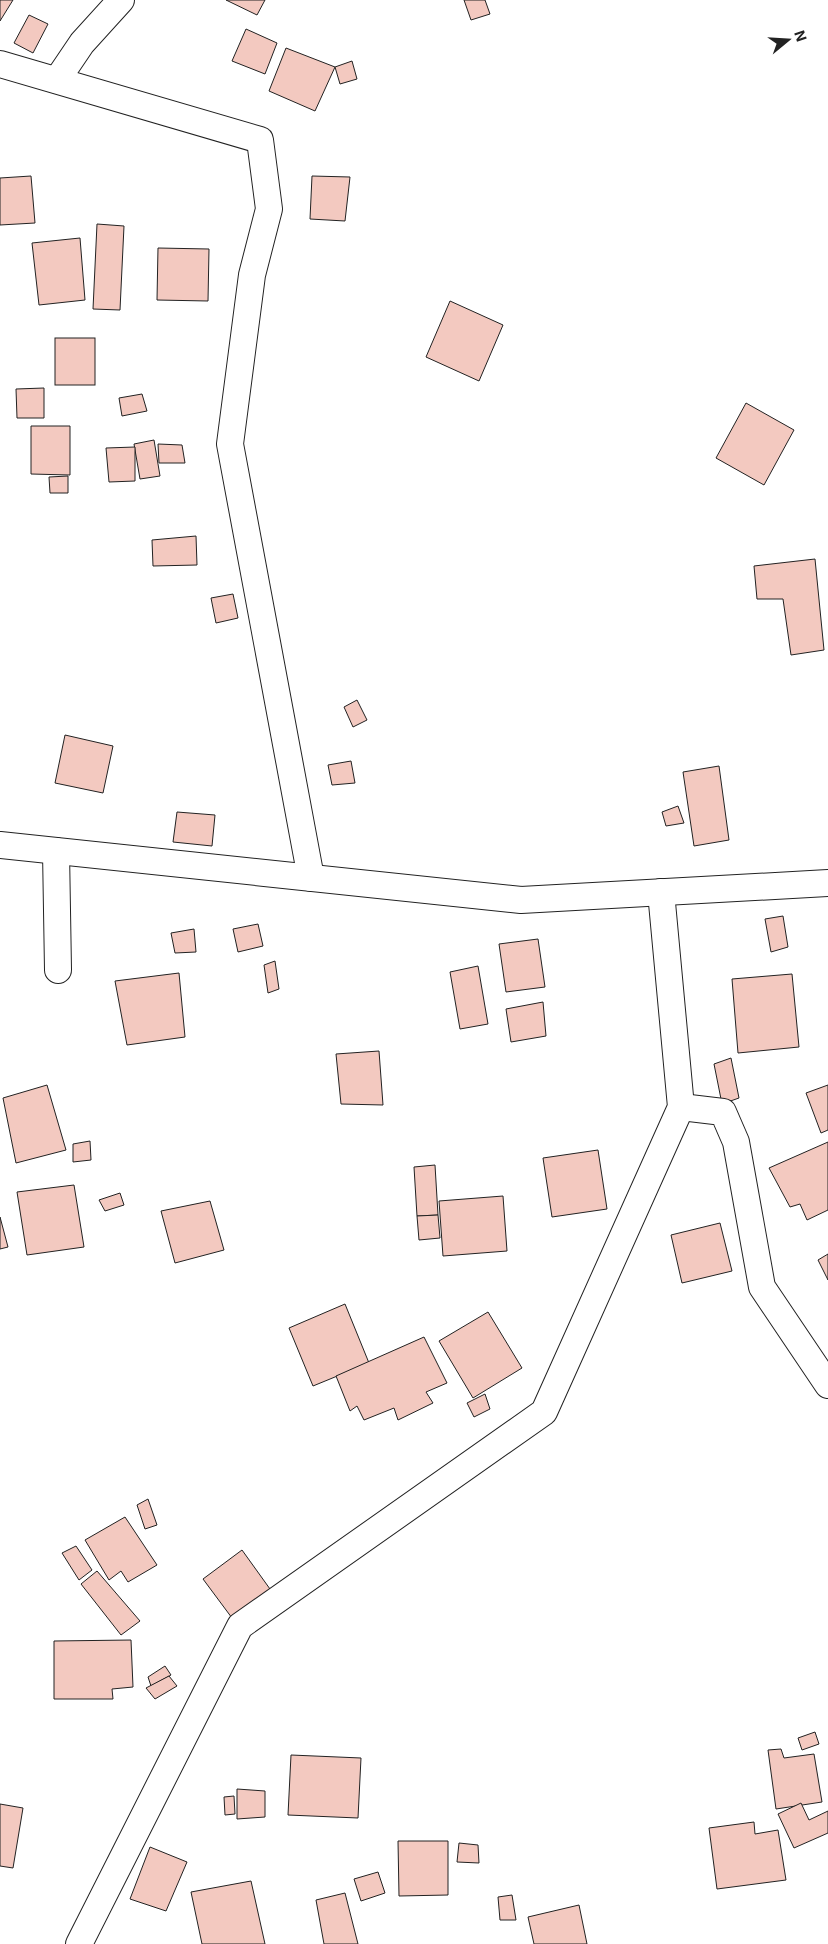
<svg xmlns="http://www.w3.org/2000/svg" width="828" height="1944" font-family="Inter,sans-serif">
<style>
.building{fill:#f3c9c0;stroke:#222}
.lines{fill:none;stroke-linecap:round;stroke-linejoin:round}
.street-casing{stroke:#222;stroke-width:28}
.street{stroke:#fff;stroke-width:26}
</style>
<rect width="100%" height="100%" fill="#fff"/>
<g class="building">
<path d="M0 0H13L0 21Z"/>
<path d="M226 0H265L257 15Z"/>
<path d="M464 0H485L490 14 471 20Z"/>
<path d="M29 15 48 24 33 53 14 43Z"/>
<path d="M246 29 277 43 265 74 232 61Z"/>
<path d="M286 48 335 67 315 111 269 91Z"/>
<path d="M352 61 357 79 340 84 335 67Z"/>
<path d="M31 176 35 223 0 225V178Z"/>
<path d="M312 176 350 177 345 221 310 219Z"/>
<path d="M97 224 124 226 120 310 93 309Z"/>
<path d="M80 238 85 300 39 305 32 243Z"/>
<path d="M158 248 209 249 208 301 157 300Z"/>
<path d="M450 301 503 325 479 381 426 357Z"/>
<rect x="55" y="338" width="40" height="47"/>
<path d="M44 388V418H17L16 389Z"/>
<path d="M142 394 147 411 122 416 119 398Z"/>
<path d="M746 403 794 430 764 485 716 458Z"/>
<path d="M31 426H70V475L31 474Z"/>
<path d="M154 440 160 476 140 479 134 444Z"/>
<path d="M158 444 182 445 185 463H159Z"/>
<path d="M135 447V481L109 482 106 448Z"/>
<path d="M68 476V493H50L49 477Z"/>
<path d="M196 536 197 565 153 566 152 540Z"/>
<path d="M815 559 824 650 791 655 783 599H757L754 566Z"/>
<path d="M233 594 238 618 216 623 211 598Z"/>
<path d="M357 700 367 720 353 727 344 707Z"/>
<path d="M65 735 113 746 103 793 55 783Z"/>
<path d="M351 761 355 783 332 785 328 765Z"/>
<path d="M719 766 729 840 694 846 683 772Z"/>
<path d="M678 806 684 823 666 826 662 812Z"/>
<path d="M177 812 215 815 212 846 173 842Z"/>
<path d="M783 916 788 947 771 952 765 919Z"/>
<path d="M258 924 263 946 238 952 233 929Z"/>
<path d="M194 929 196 952 175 953 171 933Z"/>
<path d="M538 939 545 987 506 992 499 944Z"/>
<path d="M275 961 279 989 268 993 264 965Z"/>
<path d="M478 966 488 1024 460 1029 450 972Z"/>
<path d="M179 973 185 1037 127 1045 115 981Z"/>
<path d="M792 974 799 1047 738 1053 732 979Z"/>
<path d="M543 1002 546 1036 511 1042 506 1009Z"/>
<path d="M379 1051 383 1105 341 1104 336 1054Z"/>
<path d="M731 1058 739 1098 722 1104 714 1064Z"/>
<path d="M47 1085 66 1150 16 1163 3 1098Z"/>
<path d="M828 1085V1130L821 1133 806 1093Z"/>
<path d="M90 1141 91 1160 73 1162V1144Z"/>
<path d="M828 1142V1210L807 1220 800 1204 790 1207 769 1168Z"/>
<path d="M598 1150 607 1209 552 1217 543 1158Z"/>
<path d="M435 1165 438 1215 417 1216 414 1167Z"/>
<path d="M74 1185 84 1247 27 1255 17 1192Z"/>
<path d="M120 1193 124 1205 105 1211 99 1200Z"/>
<path d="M503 1196 507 1251 443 1256 439 1201Z"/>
<path d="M210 1201 224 1250 175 1263 161 1211Z"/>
<path d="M438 1215 440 1238 419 1240 417 1216Z"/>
<path d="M0 1217 8 1247 0 1249Z"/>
<path d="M720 1223 732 1271 682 1283 671 1235Z"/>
<path d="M828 1254V1280L818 1260Z"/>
<path d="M345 1304 369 1363 313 1386 289 1328Z"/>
<path d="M488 1312 522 1368 473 1398 439 1341Z"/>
<path d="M424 1337 447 1383 426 1392 433 1403 398 1420 394 1408 364 1420 357 1406 350 1411 336 1376Z"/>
<path d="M485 1394 490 1409 474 1417 467 1403Z"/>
<path d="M148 1499 157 1525 145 1529 137 1505Z"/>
<path d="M125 1517 157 1565 128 1582 121 1571 109 1580 85 1540Z"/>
<path d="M76 1546 92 1570 79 1580 62 1553Z"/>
<path d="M242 1550 270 1589 232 1618 203 1579Z"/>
<path d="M97 1571 140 1621 121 1635 81 1584Z"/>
<path d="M131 1640 133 1687 112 1689 113 1699H54V1641Z"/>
<path d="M165 1666 171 1675 151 1686 148 1677Z"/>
<path d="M169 1676 177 1686 155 1699 146 1688Z"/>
<path d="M815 1732 819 1744 802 1750 798 1738Z"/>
<path d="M781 1749 784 1758 814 1754 822 1802 776 1809 768 1750Z"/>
<path d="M291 1755 361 1758 358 1818 288 1815Z"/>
<path d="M237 1789 265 1791V1817L237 1819Z"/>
<path d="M234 1796 235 1814 225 1815 224 1797Z"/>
<path d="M801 1803 809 1820 828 1811V1833L794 1848 778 1814Z"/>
<path d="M0 1804 23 1808 13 1868 0 1866Z"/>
<path d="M754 1822 755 1834 778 1830 786 1880 717 1889 709 1828Z"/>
<path d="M398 1841H448V1895L399 1896Z"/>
<path d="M459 1843 478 1845 479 1863 457 1862Z"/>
<path d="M150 1847 187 1862 166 1911 130 1899Z"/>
<path d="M378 1872 385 1893 361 1901 354 1879Z"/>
<path d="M251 1881 265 1944H202L191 1892Z"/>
<path d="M345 1893 358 1944H324L316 1900Z"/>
<path d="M512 1895 516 1920H500L498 1897Z"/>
<path d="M579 1905 587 1944H534L528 1917Z"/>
</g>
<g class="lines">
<g class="street-casing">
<g id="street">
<path d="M0 64 260 140 269 209 252 275 230 444 311 878"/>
<path d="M57 80 82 43 121 0"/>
<path d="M0 845 521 900 828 883"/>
<path d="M56 851 58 970"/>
<path d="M681 1107 723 1112 736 1142 762 1287 828 1385"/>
<path d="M79 1944 240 1626 544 1412 681 1107 661 892"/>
</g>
</g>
<use href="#street" class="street"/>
</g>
<g transform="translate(788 40) rotate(72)" stroke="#ffffff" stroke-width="4" paint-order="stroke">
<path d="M0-4L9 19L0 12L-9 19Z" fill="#222222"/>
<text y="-8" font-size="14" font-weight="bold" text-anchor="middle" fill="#222222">N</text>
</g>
</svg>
